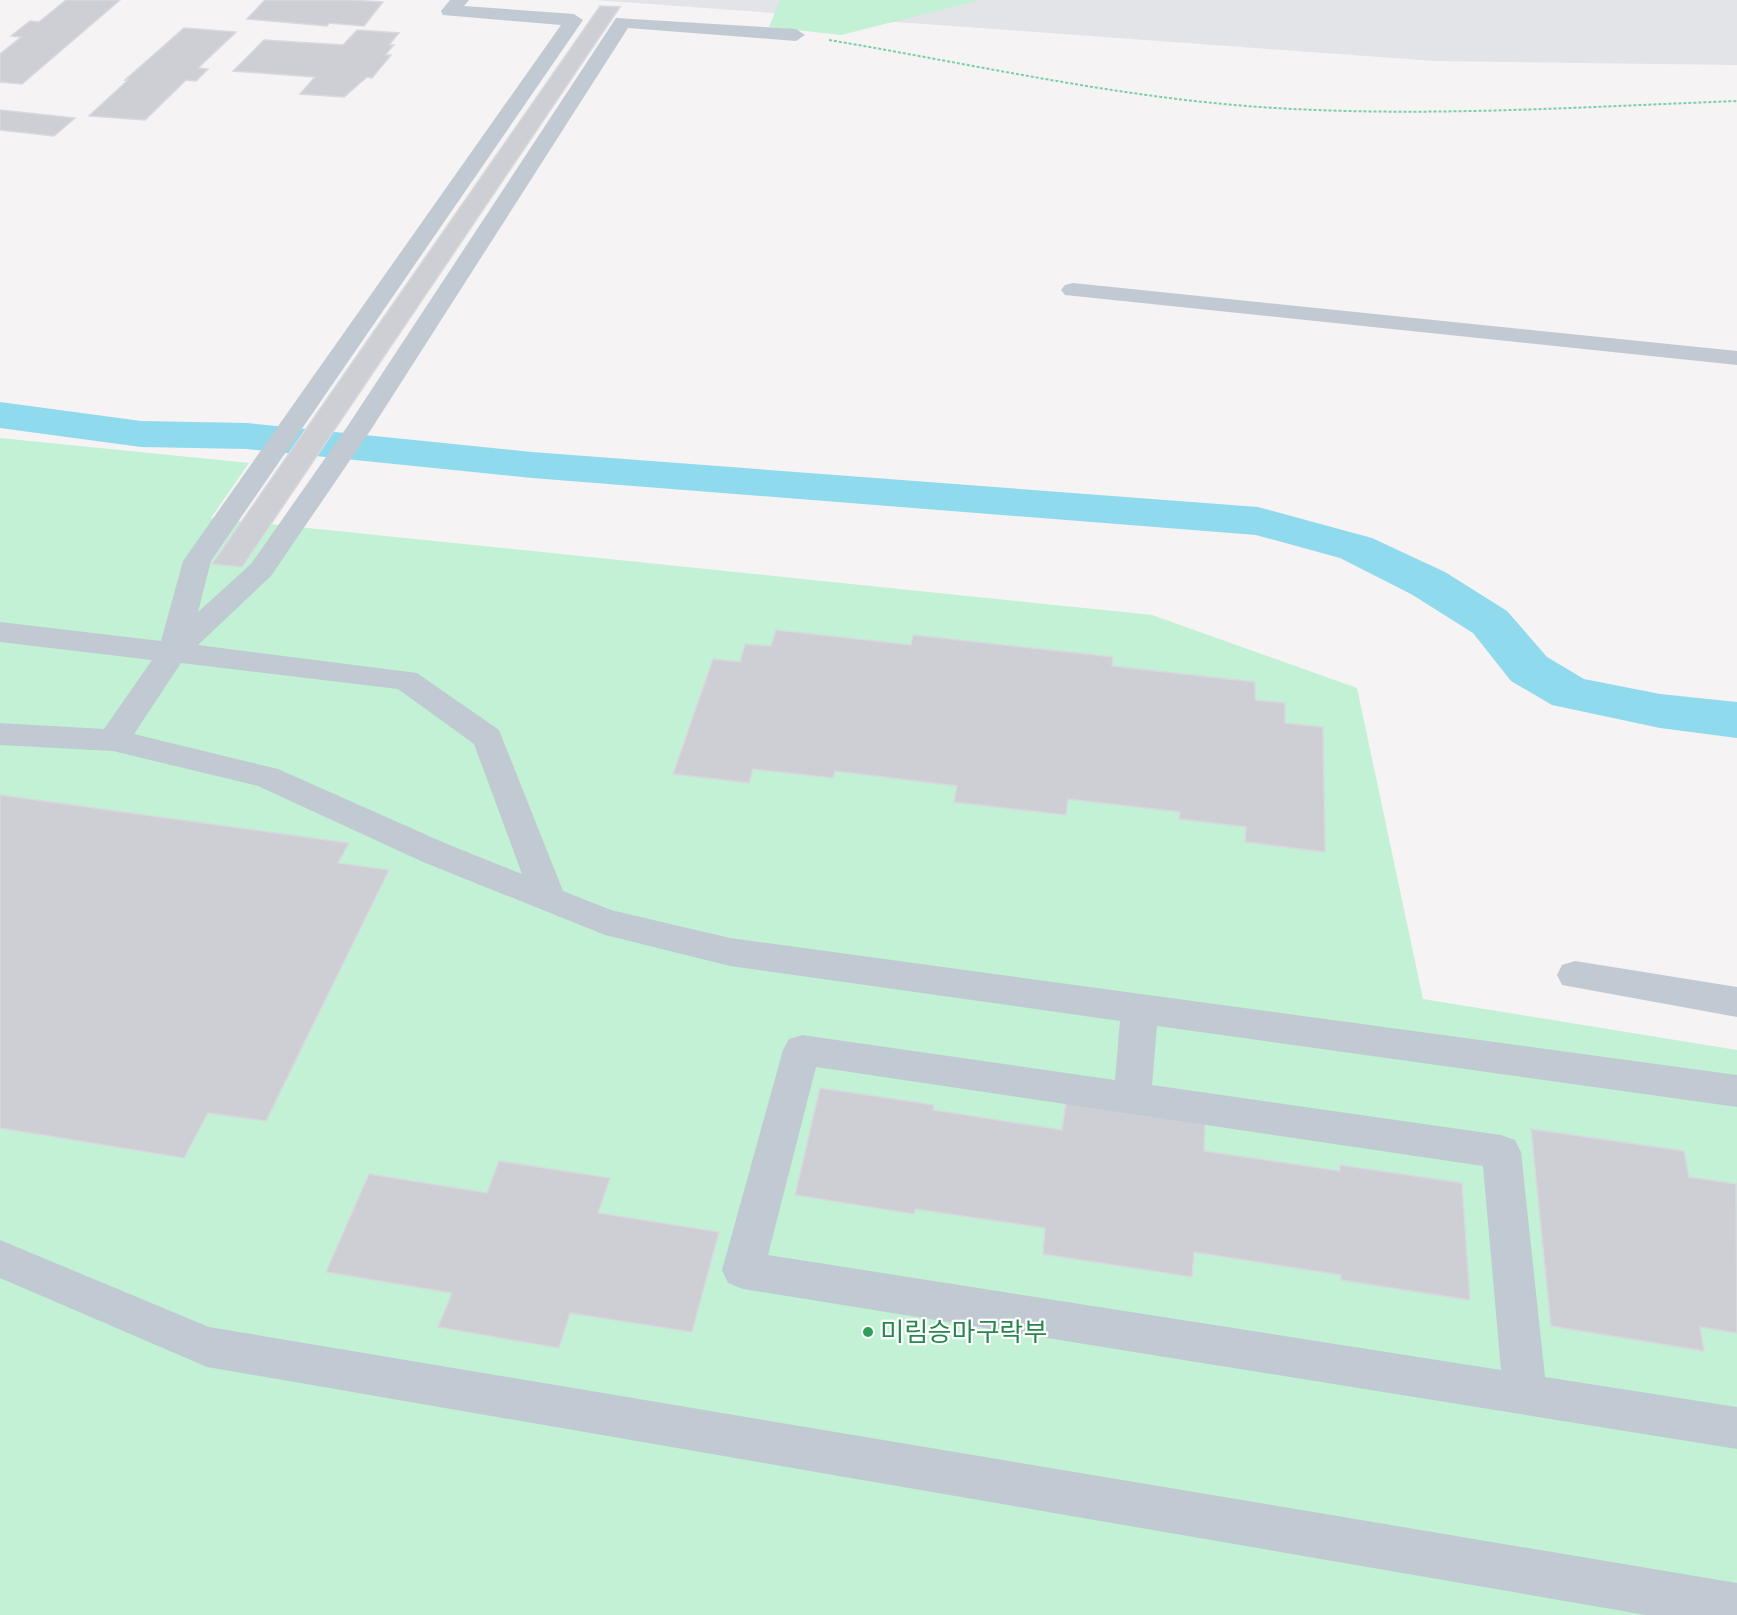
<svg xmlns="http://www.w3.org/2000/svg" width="1737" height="1615" font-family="'Nunito Sans','Noto Sans KR',sans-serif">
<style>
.airport{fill:#e2e4e7}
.green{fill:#c3f1d5}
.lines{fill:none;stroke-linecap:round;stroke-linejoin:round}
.canal{fill:#90daee;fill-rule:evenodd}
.building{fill:#cdcfd5;stroke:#d7d9de;stroke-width:1.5}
.path{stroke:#7ad0a6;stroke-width:2;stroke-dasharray:3 2;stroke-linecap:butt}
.minor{fill:#c1cad2;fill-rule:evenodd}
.leisure-dot{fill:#2e9e5b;stroke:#fff;stroke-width:2}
.labels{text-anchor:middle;stroke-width:4.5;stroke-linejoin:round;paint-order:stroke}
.near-leisure-label{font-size:26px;fill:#27864d;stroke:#fff;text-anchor:start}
</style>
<rect width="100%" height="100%" fill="#f5f3f3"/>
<path class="airport" d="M595 0H1737V65L1435 61Z"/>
<g class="green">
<path d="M780 0H980L841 35 769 27Z"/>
<path d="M0 438 249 463 211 518 1152 615 1357 688 1423 999 1737 1050V1615H0Z"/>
</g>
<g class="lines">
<path class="canal" d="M0 402 141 421 247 423 532 452 1258 507 1372 538 1445 572 1507 611 1547 657 1584 679 1660 694 1737 702V738L1660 728 1552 705 1511 681 1473 633 1411 594 1340 558 1256 535 532 478 247 449 141 447 0 428Z"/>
</g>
<g class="building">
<path d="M66 0H120L22 84 0 82V54L21 37 11 36 30 21 39 22Z"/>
<path d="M265 0H350L383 2 364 26 329 23 327 26 247 19Z"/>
<path d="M600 6 620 7 242 567 212 564Z"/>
<path d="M184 28 236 32 198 68 208 69 196 81 186 80 145 120 89 116 128 80H125Z"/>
<path d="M357 30 399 33 389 45H394L385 55H391L372 78 367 77 344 97 300 94 315 77 233 71 264 40 343 45Z"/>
<path d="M0 110 75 118 54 136 0 130Z"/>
<path d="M776 630 911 645 913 635 1113 657 1112 666 1255 682V700L1285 703V723L1323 727 1325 852 1245 842 1246 827 1179 819 1180 812 1068 799 1066 815 954 802 957 786 835 771 833 778 753 769 749 783 673 774 713 659 740 662 745 644 771 646Z"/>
<path d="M0 795 349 843 338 863 389 870 266 1121 208 1113 184 1158 0 1128Z"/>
<path d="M820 1088 934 1105 933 1110 1062 1130 1066 1102 1205 1123 1204 1151 1340 1171V1165L1462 1183 1470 1300 1341 1280V1275L1194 1252 1192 1277 1043 1254 1045 1228 915 1209 914 1214 795 1195Z"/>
<path d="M1531 1129 1684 1151 1689 1177 1736 1184 1737 1333 1700 1327 1704 1351 1551 1326Z"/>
<path d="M499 1161 610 1178 598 1213 719 1232 692 1332 570 1313 559 1348 438 1327 452 1293 326 1272 369 1174 487 1193Z"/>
</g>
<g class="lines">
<path class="path" d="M829 40C972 64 1115 97 1260 107 1419 118 1578 107 1737 101"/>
<g class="minor">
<path d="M450 0H469L464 6 574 14 583 20 211 561 198 612 251 564 347 427 616 18 796 29 805 35 796 41 628 28 372 428 271 576 198 645 417 673 499 730 563 891 611 910 730 938 1737 1075V1107L1157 1026 1152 1085 1501 1135 1515 1140 1521 1152 1545 1377 1737 1407V1449L743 1289 728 1283 722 1270 783 1050 789 1039 802 1035 1115 1080 1120 1021 730 966 605 935 423 862 258 786 113 751 0 745V723L104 729 152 660 0 642V622L161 641 183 561 561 25 443 15 441 11ZM181 663 398 689 474 744 522 874 447 844 278 769 134 734ZM816 1067 1483 1166 1501 1370 768 1255Z"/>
<path d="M1073 283 1737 351V365L1065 295 1061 290 1065 285Z"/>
<path d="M1575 961 1737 987V1017L1562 985 1557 975 1562 965Z"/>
<path d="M0 1240 209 1327 1737 1583V1615H1646L207 1367 0 1278Z"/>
</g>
</g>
<circle class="leisure-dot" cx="868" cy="1332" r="6"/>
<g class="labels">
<g class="near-leisure-label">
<text x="880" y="1341">미림승마구락부</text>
</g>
</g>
</svg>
